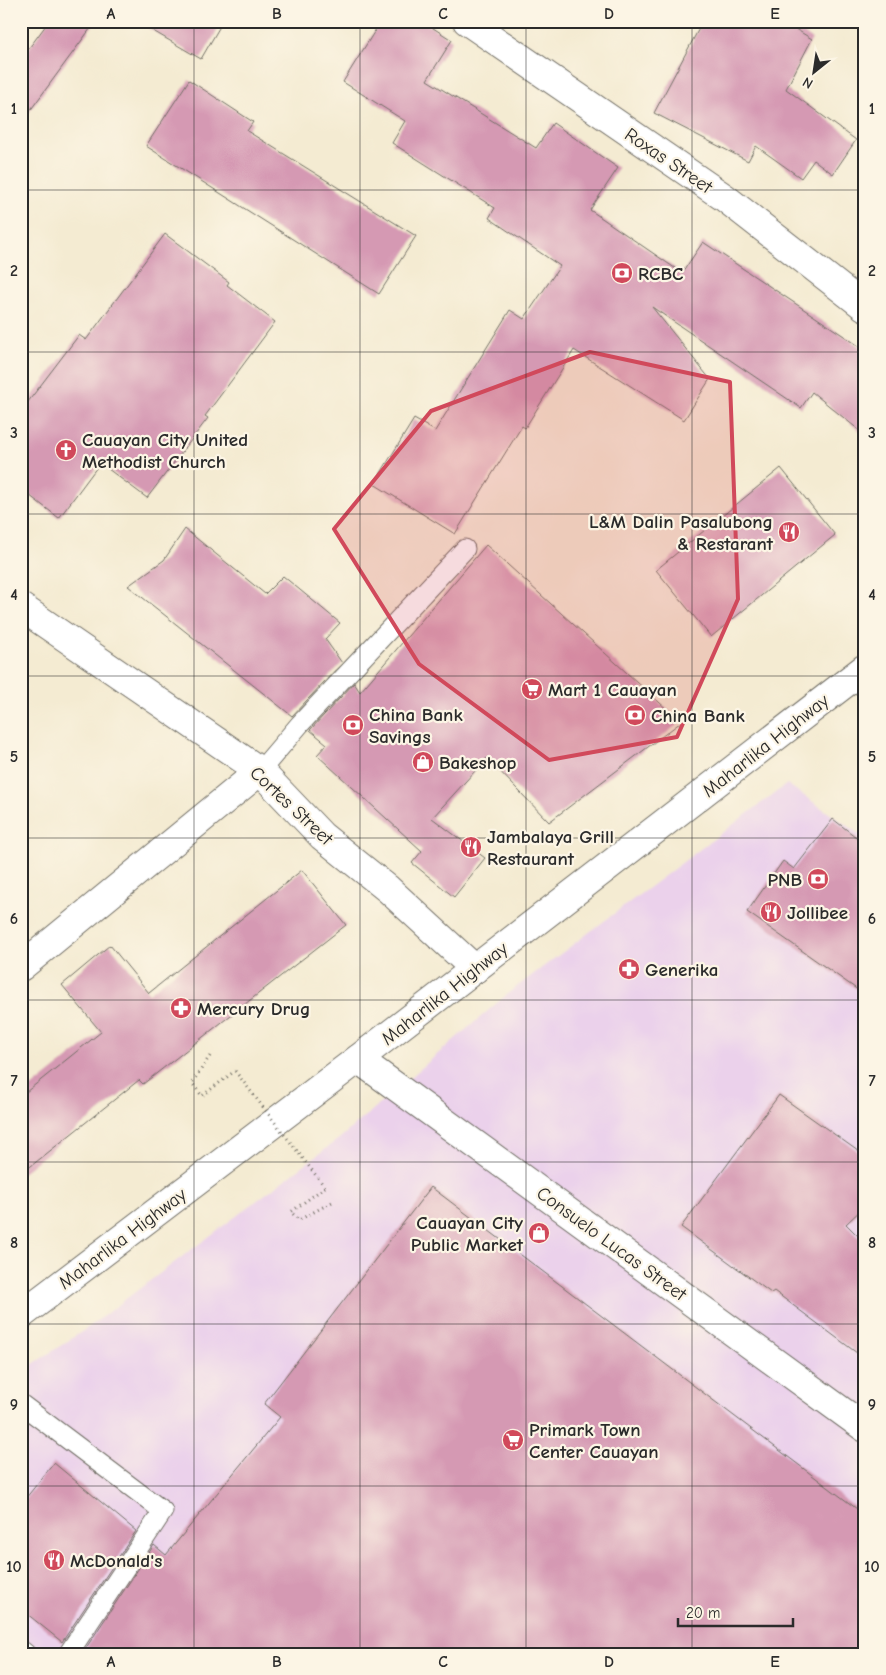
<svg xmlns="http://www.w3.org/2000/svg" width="886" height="1675" font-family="'Comic Neue',sans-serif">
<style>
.built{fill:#ebd1eb}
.building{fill:#d599b3}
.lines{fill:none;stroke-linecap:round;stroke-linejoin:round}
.lane-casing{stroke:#716e65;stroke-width:21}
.street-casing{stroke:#716e65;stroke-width:30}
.secondary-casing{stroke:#716e65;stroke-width:30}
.primary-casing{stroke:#716e65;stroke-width:30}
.path{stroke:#716e65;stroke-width:3;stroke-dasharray:1 4;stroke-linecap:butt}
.lane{stroke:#fff;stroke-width:19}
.street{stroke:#fff;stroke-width:28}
.secondary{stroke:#fff;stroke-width:28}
.primary{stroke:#fff;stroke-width:28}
.path-bridge{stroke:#716e65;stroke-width:3;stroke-dasharray:1 4;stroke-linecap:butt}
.marked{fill:#d1495b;fill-opacity:0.2;stroke:#d1495b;stroke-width:4;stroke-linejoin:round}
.grid{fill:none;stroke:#2b2b2b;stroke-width:1;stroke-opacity:0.55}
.labels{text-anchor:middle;stroke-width:4.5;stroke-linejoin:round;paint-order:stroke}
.street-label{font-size:19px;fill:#2b2b2b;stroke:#fcf5e5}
.poi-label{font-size:19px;font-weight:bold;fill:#2b2b2b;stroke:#fcf5e5;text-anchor:start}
.neatline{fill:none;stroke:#2b2b2b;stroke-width:2}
.grid-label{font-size:16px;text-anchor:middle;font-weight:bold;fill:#2b2b2b}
</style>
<rect width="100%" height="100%" fill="#fcf5e5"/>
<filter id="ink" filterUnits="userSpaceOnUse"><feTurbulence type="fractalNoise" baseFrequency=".02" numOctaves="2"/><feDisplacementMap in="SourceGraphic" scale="10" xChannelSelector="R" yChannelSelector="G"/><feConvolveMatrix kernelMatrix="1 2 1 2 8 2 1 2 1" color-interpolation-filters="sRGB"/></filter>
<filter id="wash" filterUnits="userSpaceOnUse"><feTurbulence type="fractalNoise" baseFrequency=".0096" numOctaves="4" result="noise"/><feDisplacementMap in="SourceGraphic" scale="20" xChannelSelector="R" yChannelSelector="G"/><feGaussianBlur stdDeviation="1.12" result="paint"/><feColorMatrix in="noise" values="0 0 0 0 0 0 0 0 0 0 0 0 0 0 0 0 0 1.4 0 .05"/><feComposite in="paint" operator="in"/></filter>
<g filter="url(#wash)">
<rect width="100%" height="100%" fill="#f4ebd2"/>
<path class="built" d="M787 784 865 838V1654H21V1372L86 1329 340 1138 511 991Z"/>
<g id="blocks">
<g class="building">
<path d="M49 21H96L21 123V59Z"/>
<path d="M136 21H223L201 59Z"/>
<path d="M381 21H422L452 40 427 80 536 148 553 123 618 168 590 210 682 273 703 242 865 350V435L812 392 801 408 652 307 710 379 684 420 574 350 525 428 522 426 455 534 374 484 414 419 435 431 510 310 524 319 560 266 489 218 495 208 392 143 405 121 343 82Z"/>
<path d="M703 21H782L812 39 786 89 856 140 833 174 814 160 801 178 756 146 748 161 654 113Z"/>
<path d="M189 80 253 122 247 131 416 236 379 294 146 146Z"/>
<path d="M165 234 229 282 227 285 275 322 205 416 208 418 147 498 100 463 59 518 21 489V411L79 335 86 340Z"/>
<path d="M781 468 835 535 711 637 656 570Z"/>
<path d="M185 529 265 594 283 576 340 623 325 639 342 663 292 716 128 586 164 560Z"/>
<path d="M486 545 681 722 549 822 487 758 432 818 485 858 454 897 412 863 422 851 317 755 327 744 310 730 354 683 360 692Z"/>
<path d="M833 819 865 844V995L747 912 783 861 794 869Z"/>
<path d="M302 870 346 925 143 1084 139 1080 21 1174V1096L101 1032 62 985 110 945 149 993Z"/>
<path d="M779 1095 865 1156V1206L846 1224 865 1243V1359L774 1291 771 1293 681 1227Z"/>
<path d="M431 1187 865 1515V1654H82L154 1545 166 1555 280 1417 264 1404Z"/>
<path d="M54 1463 136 1531 62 1642 21 1609V1504Z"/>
</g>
</g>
</g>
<g filter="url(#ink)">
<use href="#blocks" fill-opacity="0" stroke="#716e65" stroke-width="1"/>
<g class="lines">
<g class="lane-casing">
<g id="lane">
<path d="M260 771 300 724 465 549"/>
<path d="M21 1404 163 1511 68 1654"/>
<path d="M21 1650 26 1654"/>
</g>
</g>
<g class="street-casing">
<path id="street" d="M21 967 260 771"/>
</g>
<g class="secondary-casing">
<g id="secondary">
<path d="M467 21 725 198 865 307"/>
<path d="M21 607 260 771 322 836 388 889 475 969"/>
<path d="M358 1059 865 1428"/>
</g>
</g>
<g class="primary-casing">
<path id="primary" d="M21 1315 358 1059 865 668"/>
</g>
<g class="path">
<path d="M210 1056 192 1083 202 1096 235 1071"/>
<path d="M325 1187 291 1212 299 1220 334 1201"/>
</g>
<use href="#lane" class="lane"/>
<use href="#street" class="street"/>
<use href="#secondary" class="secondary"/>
<use href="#primary" class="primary"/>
<path class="path-bridge" d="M235 1071 325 1187"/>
</g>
</g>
<path class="marked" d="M590 352 730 382 738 599 677 737 549 760 419 664 334 529 431 411Z"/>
<path class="grid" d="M194 21V1654M360 21V1654M526 21V1654M692 21V1654M21 190H865M21 352H865M21 514H865M21 676H865M21 838H865M21 1000H865M21 1162H865M21 1324H865M21 1486H865"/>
<defs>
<g id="bank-disc" transform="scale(1.125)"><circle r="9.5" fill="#d1495b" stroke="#fcf5e5"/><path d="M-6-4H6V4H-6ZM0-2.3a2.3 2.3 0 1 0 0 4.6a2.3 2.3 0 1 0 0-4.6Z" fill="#fff"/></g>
<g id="church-disc" transform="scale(1.125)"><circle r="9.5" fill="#d1495b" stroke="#fcf5e5"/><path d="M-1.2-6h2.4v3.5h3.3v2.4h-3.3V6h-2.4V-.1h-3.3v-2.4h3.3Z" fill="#fff"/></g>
<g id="restaurant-disc" transform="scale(1.125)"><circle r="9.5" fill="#d1495b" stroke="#fcf5e5"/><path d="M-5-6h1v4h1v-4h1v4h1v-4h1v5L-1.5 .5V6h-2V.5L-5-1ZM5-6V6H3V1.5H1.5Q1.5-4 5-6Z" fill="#fff"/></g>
<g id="supermarket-disc" transform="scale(1.125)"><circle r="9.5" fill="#d1495b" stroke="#fcf5e5"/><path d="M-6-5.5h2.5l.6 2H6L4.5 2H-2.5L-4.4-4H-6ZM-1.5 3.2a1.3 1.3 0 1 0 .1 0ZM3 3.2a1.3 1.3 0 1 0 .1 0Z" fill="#fff"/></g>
<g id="shop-disc" transform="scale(1.125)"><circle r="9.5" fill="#d1495b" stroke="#fcf5e5"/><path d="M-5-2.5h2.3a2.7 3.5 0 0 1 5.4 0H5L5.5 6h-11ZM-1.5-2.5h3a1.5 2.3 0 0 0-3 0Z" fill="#fff"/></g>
<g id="pharmacy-disc" transform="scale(1.125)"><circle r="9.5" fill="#d1495b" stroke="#fcf5e5"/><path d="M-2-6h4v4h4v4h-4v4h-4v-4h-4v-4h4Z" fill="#fff"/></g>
</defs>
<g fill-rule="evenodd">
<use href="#bank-disc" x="622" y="273"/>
<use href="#church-disc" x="66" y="450"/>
<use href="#restaurant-disc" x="789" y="532"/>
<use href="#supermarket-disc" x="532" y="689"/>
<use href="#bank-disc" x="635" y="715"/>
<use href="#bank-disc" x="353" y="725"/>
<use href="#shop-disc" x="423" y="762"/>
<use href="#restaurant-disc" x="471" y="847"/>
<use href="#bank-disc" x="818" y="879"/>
<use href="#restaurant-disc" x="771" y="912"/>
<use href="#pharmacy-disc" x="629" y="969"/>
<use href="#pharmacy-disc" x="181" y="1008"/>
<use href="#shop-disc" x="539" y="1233"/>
<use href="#supermarket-disc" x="513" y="1440"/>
<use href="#restaurant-disc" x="54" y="1560"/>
</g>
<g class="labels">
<g class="street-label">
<text transform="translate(669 160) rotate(34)" y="7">Roxas Street</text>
<text transform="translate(765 745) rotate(-38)" y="7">Maharlika Highway</text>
<text transform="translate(292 805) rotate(43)" y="7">Cortes Street</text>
<text transform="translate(444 993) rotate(-38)" y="7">Maharlika Highway</text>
<text transform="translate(122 1238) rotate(-37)" y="7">Maharlika Highway</text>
<text transform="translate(612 1243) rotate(36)" y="7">Consuelo Lucas Street</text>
</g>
<g class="poi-label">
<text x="638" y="280">RCBC</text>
<text x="82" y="446">Cauayan City United<tspan x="82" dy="22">Methodist Church</tspan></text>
<text x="773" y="528" text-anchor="end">L&amp;M Dalin Pasalubong<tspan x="773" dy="22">&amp; Restarant</tspan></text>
<text x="548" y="696">Mart 1 Cauayan</text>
<text x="369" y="721">China Bank<tspan x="369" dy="22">Savings</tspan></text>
<text x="651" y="722">China Bank</text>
<text x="439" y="769">Bakeshop</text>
<text x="487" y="843">Jambalaya Grill<tspan x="487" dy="22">Restaurant</tspan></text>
<text x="802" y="886" text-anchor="end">PNB</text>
<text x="787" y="919">Jollibee</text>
<text x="645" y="976">Generika</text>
<text x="197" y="1015">Mercury Drug</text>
<text x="523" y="1229" text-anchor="end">Cauayan City<tspan x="523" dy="22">Public Market</tspan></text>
<text x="529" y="1436">Primark Town<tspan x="529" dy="22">Center Cauayan</tspan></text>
<text x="70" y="1567">McDonald's</text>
</g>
</g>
<rect width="886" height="1675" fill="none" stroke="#fcf5e5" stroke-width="55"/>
<g transform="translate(814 72) rotate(210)" stroke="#fcf5e5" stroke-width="4" paint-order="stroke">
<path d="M0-4L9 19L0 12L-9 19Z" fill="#2b2b2b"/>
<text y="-8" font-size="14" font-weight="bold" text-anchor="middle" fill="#2b2b2b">N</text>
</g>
<path d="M678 1618v8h115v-8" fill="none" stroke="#2b2b2b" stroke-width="2.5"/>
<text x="686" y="1618" font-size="15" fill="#2b2b2b" stroke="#fcf5e5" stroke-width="4" paint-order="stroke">20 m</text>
<rect x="28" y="28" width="830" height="1620" class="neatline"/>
<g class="grid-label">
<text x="111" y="19">A</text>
<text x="277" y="19">B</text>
<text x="443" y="19">C</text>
<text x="609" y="19">D</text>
<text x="775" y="19">E</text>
<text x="14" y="114">1</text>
<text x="872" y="114">1</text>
<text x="14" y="276">2</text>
<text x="872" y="276">2</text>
<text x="14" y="438">3</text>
<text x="872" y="438">3</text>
<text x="14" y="600">4</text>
<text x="872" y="600">4</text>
<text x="14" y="762">5</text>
<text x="872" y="762">5</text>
<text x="14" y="924">6</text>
<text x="872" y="924">6</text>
<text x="14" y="1086">7</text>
<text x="872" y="1086">7</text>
<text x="14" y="1248">8</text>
<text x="872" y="1248">8</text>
<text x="14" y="1410">9</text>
<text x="872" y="1410">9</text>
<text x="14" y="1572">10</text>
<text x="872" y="1572">10</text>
<text x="111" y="1667">A</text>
<text x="277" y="1667">B</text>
<text x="443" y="1667">C</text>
<text x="609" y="1667">D</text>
<text x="775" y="1667">E</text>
</g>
</svg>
